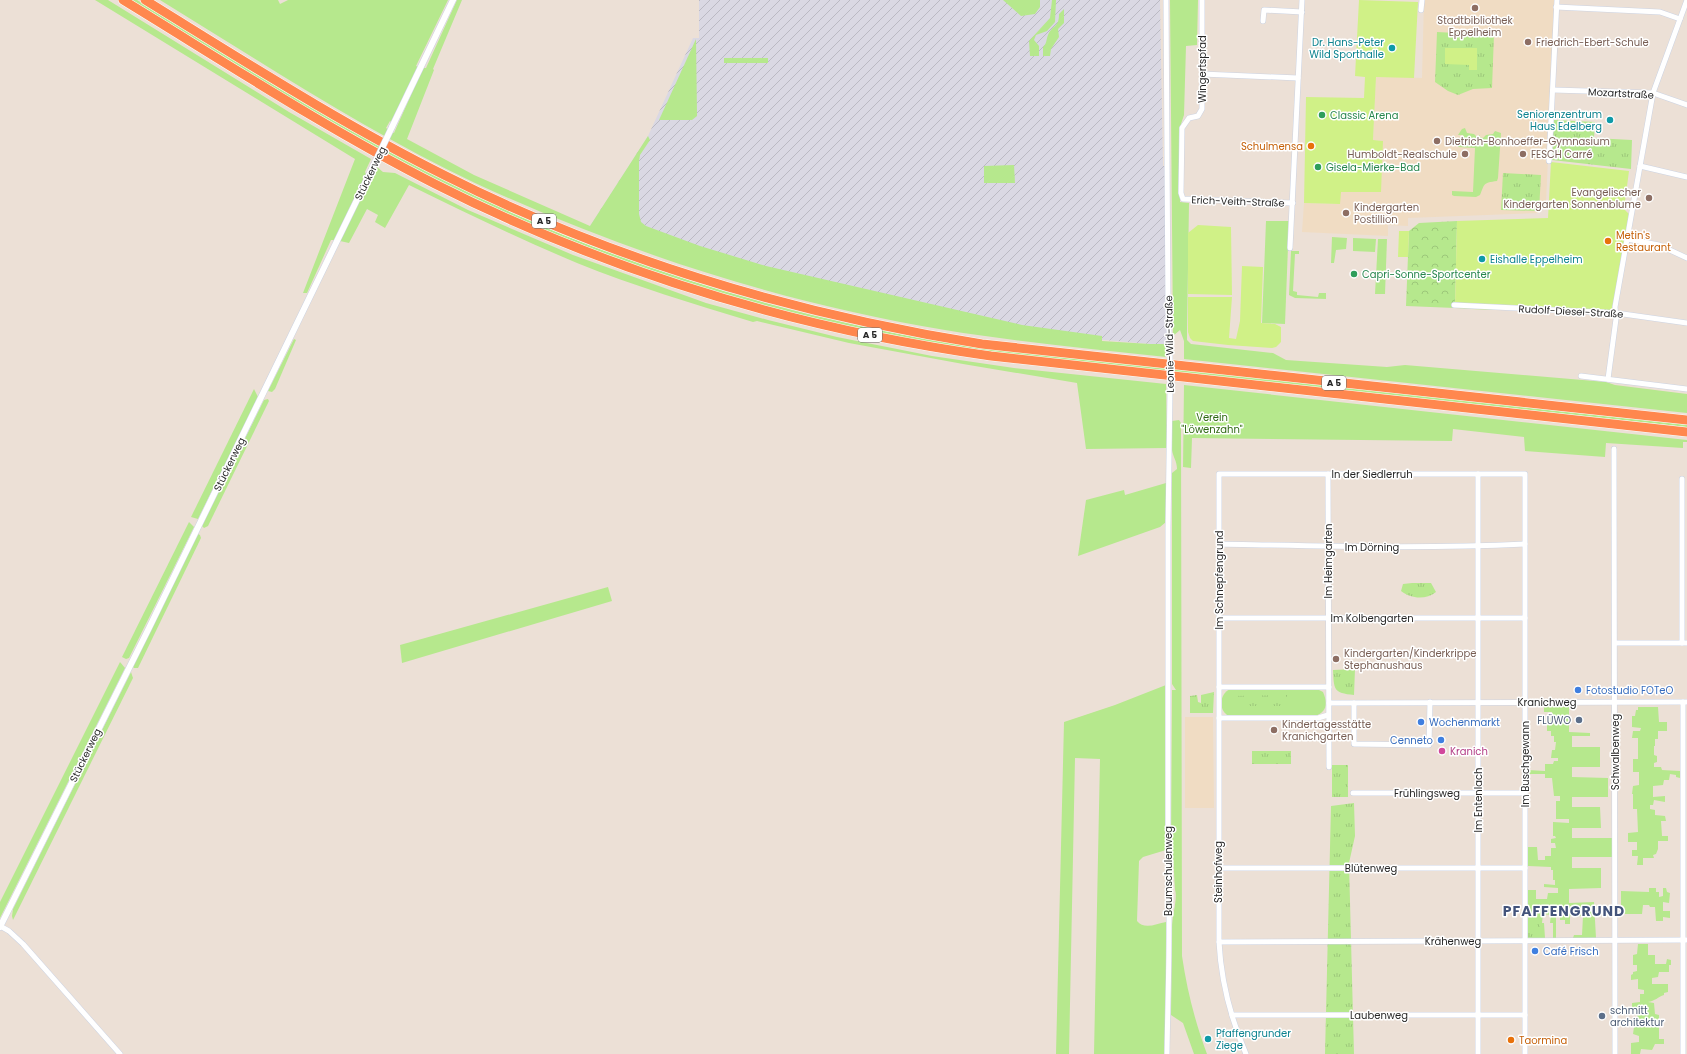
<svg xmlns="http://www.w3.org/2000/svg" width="1687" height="1054" font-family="Poppins,sans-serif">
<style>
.industrial{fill:url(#industrial-furrows)}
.education{fill:#f0dcc3}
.grass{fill:#b6e88d}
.forest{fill:url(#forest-crowns)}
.park{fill:url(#park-tufts)}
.pitch{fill:#d0f187}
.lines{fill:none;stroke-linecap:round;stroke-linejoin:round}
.minor-casing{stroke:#ccd3e2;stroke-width:6}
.tertiary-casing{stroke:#ccd3e2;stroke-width:7}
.motorway-casing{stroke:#fff;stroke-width:10}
.minor{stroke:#fff;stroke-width:5}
.tertiary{stroke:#fff;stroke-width:6}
.motorway{stroke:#ff874e;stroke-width:9}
.minor-bridge-casing{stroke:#ccd3e2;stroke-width:6;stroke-linecap:butt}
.tertiary-bridge-casing{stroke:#ccd3e2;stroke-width:7;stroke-linecap:butt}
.minor-bridge{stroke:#fff;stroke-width:5}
.tertiary-bridge{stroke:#fff;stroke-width:6}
.education-dot{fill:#8d6e63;stroke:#fff;stroke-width:1.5}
.culture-dot{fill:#0f9aa8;stroke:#fff;stroke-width:1.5}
.leisure-dot{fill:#2e9e5b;stroke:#fff;stroke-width:1.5}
.food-dot{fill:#e8710a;stroke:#fff;stroke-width:1.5}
.shop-dot{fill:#3f7fe0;stroke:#fff;stroke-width:1.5}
.service-dot{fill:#5c6f8a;stroke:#fff;stroke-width:1.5}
.hotel-dot{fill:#d1479c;stroke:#fff;stroke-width:1.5}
.labels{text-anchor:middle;stroke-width:3;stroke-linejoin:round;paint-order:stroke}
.shield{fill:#fff;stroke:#686868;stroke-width:1}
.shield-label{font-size:9px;font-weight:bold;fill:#272727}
.education-label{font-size:10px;fill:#785e54;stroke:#fff;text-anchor:start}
.culture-label{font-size:10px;fill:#0d838f;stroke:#fff;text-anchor:end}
.street-label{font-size:10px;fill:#272727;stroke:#fff}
.leisure-label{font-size:10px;fill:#27864d;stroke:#fff;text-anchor:start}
.food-label{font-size:10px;fill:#c56008;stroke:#fff;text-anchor:start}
.park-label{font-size:10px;fill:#2e6912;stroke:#fff}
.shop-label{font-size:10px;fill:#366cbe;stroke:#fff;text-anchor:start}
.service-label{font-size:10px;fill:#4e5e75;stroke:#fff;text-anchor:end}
.hotel-label{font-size:10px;fill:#b23c85;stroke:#fff;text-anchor:start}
.district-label{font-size:14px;font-weight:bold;letter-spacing:1px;fill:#44547b;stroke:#fff}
</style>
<defs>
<pattern id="industrial-furrows" width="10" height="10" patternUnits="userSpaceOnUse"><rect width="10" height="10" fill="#dad8e3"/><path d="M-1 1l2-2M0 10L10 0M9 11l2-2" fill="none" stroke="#bbb9c3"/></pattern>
<pattern id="forest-crowns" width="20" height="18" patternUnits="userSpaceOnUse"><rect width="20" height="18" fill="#b6e88d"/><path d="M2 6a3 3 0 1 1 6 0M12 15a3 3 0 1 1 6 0" fill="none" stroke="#9cc77a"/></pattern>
<pattern id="park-tufts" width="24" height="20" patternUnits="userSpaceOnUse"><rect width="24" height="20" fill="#b6e88d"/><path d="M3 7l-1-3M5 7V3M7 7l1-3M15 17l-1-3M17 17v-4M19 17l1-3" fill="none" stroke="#9cc77a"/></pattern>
</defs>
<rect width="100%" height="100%" fill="#ece0d6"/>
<path class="industrial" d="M699 0H1160L1163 166H1166V344H1150L1059 336 590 226 648 136 693 38H699Z"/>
<g class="education">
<path d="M1424 0H1555L1546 203 1538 213 1408 218V226L1388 225V236L1302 232 1304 203 1340 204V192L1383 141 1373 140 1376 76 1422 78Z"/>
<path d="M1185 717H1213L1214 808H1185Z"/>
</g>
<g class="grass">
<path d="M95 0H108L289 112 371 159 365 172 366 174 334 240H331L307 293H303L355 159Z"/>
<path d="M132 0H137C236 61 335 125 440 178 609 264 793 320 980 348L1679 424 1687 425V427L1025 356C975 349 925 342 876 332 717 300 561 244 417 170 319 119 226 58 132 0Z"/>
<path d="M160 0H278L280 4 288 0H448L416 66 418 67 391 122 390 121 386 128 394 133 423 68H426L457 0H462L433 69 434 70 407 139 474 175 590 226 648 136 650 140 640 155 639 161V214L641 222 646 226 700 246 766 266 1022 325 1102 336V341L1150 344H1166V357C1092 349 1018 342 945 330 782 303 625 252 475 183 365 131 263 63 160 0Z"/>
<path d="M1003 0H1040V7L1035 14 1021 16Z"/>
<path d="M1052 0H1056L1055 22 1047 31 1036 35 1034 40 1039 46V56H1030L1029 41 1050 18Z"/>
<path d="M1170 0H1198L1197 45 1186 46 1184 115 1181 124 1180 202 1189 203 1187 332V340L1191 344 1273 353 1286 360 1387 367 1405 365 1606 382 1615 385 1687 394V413L1184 359V341L1180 330 1173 336Z"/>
<path d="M1064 9V23L1058 29 1059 37 1051 49 1050 56H1043V47C1047 43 1046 40 1048 35 1053 24 1059 28 1059 14Z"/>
<path d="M696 39 697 116 692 120H659Z"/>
<rect x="724" y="58" width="44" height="5"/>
<path d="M1465 128 1467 133 1474 134 1477 137 1480 135V137L1483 138 1486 135 1493 134 1495 131 1501 133 1498 178 1497 181C1483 183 1485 183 1480 195L1476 197 1454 196 1452 195V191L1473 192 1475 148 1458 147V141H1463V135H1458L1462 129Z"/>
<path d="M1014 165 1015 183H984V166Z"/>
<path d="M377 167 383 172 395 173 468 210 573 255 706 303 768 320 837 337 932 356 1014 368 1166 384 1167 448 1086 449 1077 383 963 364 849 343 757 321 753 322C694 304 634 286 577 263 520 239 464 212 409 185L385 228 375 222 378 215 367 209 349 243 340 241 372 176 373 177Z"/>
<path d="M1266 221H1289L1285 324 1262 323Z"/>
<path d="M1332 237 1347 238 1346 249 1336 250 1334 263H1331Z"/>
<path d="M1353 238 1376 239 1375 252 1353 251Z"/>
<path d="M1378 239H1387L1385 294H1375Z"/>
<path d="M1291 251H1299V254H1295L1293 291 1297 292V295L1318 297 1319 293H1326V299L1295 298 1289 295Z"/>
<path d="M294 339 296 340 275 389 272 392 268 391Z"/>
<path d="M1184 385 1687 440V442H1683V448L1606 443 1605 457 1525 451 1524 437 1453 429 1452 441 1192 438 1191 468 1183 467Z"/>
<path d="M254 389 258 397 198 519 191 517Z"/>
<path d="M268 399 269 401 208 526 204 528 202 526 264 400Z"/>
<path d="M1179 420 1181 423 1182 956C1187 990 1195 1022 1207 1054H1194L1183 1023 1171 1015 1172 927C1172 917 1178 897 1175 890L1173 855 1171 849 1172 690H1176L1172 684V473L1177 469C1177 461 1173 457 1172 450 1170 441 1172 431 1172 421Z"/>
<path d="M1166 483V522L1160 527 1078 556 1086 500 1124 490 1125 495Z"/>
<path d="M189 522 194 527 129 658 126 659 122 657Z"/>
<path d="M198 534 200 535 201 538 138 668H134L132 666Z"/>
<path d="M608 587 612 601 402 663 400 645Z"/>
<path d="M120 662 125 668 0 918V902Z"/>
<path d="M131 672 133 678 13 920 12 916 13 909Z"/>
<path d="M1166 685V850L1143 857 1139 861 1137 921C1144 930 1156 924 1166 922V1054H1094L1100 759 1075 758 1069 1054H1056L1064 722 1115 705Z"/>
<path d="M1230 689H1317L1323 692C1328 703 1327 712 1315 716L1227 715C1218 708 1220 694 1230 689Z"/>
<path d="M1544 706 1569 707V732L1590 733V736H1572V747H1600V767H1572V777L1608 778V797H1572V807H1600L1601 828H1572V838H1612V857H1572V868H1601V888L1569 889V903L1594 902 1596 938H1573L1574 935H1582L1583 916H1570V924H1565V920H1560V913L1556 912V938H1553V923H1550L1551 915 1543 914 1542 923H1544L1545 938H1540V904H1528V890H1536V899H1547L1548 893H1558V888L1544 887V884L1555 885V880H1553V870H1551V867L1528 866 1527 847H1537L1538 860H1545V856H1551V848H1556L1555 843H1551V839L1556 838 1555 836H1553V822L1569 823V819H1556V801H1560V796H1554L1552 778H1545V774H1527L1528 770 1545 771V764H1553L1554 761H1558V758H1551L1552 750H1555L1556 742H1554V736H1551V731H1547V718H1553L1552 712H1544Z"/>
<path d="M1638 707H1658L1659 722H1667V731H1658V739H1655V746H1654V755L1657 756V762L1654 763V767H1661L1662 770 1680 771V778L1676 777V775L1670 774 1669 780H1664L1663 785 1653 786V797L1665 796V802L1654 800 1653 805H1650V809L1655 810V815L1665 816 1666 821H1661L1662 836H1668V841H1658V849L1656 854 1653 855 1654 858H1643V865H1637L1638 856H1632V850H1637V842H1628V833L1638 832 1637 809H1633V794H1632L1633 786 1639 785V772H1633V759H1638V738H1632L1633 731H1640L1641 728 1632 727V716H1635L1636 710H1638Z"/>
<path d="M1649 888H1656V892H1659V897L1663 896V888H1666L1667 892 1670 893 1669 903 1663 902V911H1670V918L1663 917V921H1656L1655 907H1650L1649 905H1643L1642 914H1621V891L1649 892Z"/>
<path d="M1638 944H1648V955H1655V964H1666L1667 959 1671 960V965H1669V972H1659L1658 977 1652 978V984H1668V992L1664 993V995C1658 997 1655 1001 1648 1002L1654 1003 1655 1014 1659 1015V1039H1664V1044H1655L1652 1050 1641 1049 1640 1054H1631V1043L1639 1042V1036L1633 1034 1634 1027H1638L1637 1013 1632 1014V1003L1640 1002V994H1644V990L1638 989V979L1631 980V975L1633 974V972L1637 971V965H1633V955L1637 954Z"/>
</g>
<path class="forest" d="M1457 221 1455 308 1406 306 1409 231 1419 223Z"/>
<g class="park">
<path d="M1437 32 1494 35 1492 88 1473 89 1458 95 1448 91 1435 82Z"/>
<path d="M1554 120 1595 122 1594 138 1632 140 1631 169 1552 160Z"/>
<path d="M1503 173 1541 175 1539 211 1501 210Z"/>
<path d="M1412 583H1431L1436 592C1426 600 1411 599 1401 591L1403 584Z"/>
<path d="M1355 669 1354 695C1333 693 1334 689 1333 670Z"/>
<path d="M1214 692 1213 713H1190V696L1197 695 1198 702 1201 703V695Z"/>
<path d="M1287 695V706H1240L1228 701 1227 699 1232 696Z"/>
<rect x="1252" y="751" width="39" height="13"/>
<rect x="1332" y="765" width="16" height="32"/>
<path d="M1354 803 1355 836 1349 863 1354 1054H1325L1331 806Z"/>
<rect x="1528" y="904" width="12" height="34"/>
</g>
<g class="pitch">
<path d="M1359 0 1418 2 1414 78 1376 77 1373 140 1383 141 1381 192H1341L1340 204 1304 203 1306 97 1364 98 1365 77 1355 76Z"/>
<path d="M1445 48H1477V70H1469V65L1445 64Z"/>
<path d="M1551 162 1629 171 1624 209 1629 214 1613 311 1541 309 1488 310 1455 308 1457 221 1548 218Z"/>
<path d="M1198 225 1231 227 1232 295 1188 294V233Z"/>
<path d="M1399 231H1409L1408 257H1398Z"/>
<path d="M1242 266 1263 267 1261 323 1275 324 1281 327V342L1276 347 1272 348 1228 345 1193 341 1190 338 1188 332V297H1232L1229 338 1236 339 1240 321Z"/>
</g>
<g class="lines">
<g class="minor-casing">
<g id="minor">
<path d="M1166 0 1168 308 1170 352"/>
<path d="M1202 0V109L1198 116 1189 118 1182 128 1181 193 1183 199 1293 203"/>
<path d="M1556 7 1660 12 1680 19"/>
<path d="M1421 10 1422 0"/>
<path d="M1263 21 1264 10 1302 12"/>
<path d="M1202 74 1298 78"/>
<path d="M1553 90 1653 93 1687 105"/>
<path d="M1549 161 1557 0"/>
<path d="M1640 166 1687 177"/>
<path d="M1627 239 1659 245 1687 258"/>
<path d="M1290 248 1302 0"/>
<path d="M1454 305 1616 313 1687 323"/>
<path d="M1581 376 1687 389"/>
<path d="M1608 379 1616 319 1615 307 1653 93 1687 0"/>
<path d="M1614 449 1615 1054"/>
<path d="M1328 474 1329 767"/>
<path d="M1478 474V1054"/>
<path d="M1219 544C1321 546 1423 549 1525 544"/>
<path d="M1219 618H1525"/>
<path d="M1615 643H1687"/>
<path d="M1682 643V479"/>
<path d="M1219 687H1329"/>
<path d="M1683 702V1054"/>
<path d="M1329 703 1687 702"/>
<path d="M1354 703V744L1429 745 1430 702"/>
<path d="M1219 718H1318L1328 715"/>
<path d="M1353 793H1525"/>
<path d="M1218 868H1525"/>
<path d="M0 926 9 931 23 944 120 1054"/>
<path d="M1219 942 1687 940"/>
<path d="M1232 1015H1525"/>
<path d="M1167 1054C1168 986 1171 919 1168 851V528L1170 390"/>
<path d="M1246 1054C1231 1019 1221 980 1219 942V474H1525V1054"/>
</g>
</g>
<g class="tertiary-casing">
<g id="tertiary">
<path d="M392 127 453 0"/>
<path d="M0 927 149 628 371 171"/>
</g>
</g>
<g class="motorway-casing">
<g id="motorway">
<path d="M123 0C226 63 327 129 435 184 609 272 798 329 991 356L1687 432"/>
<path d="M145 0C244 61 342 124 446 176 614 261 796 314 982 344L1687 420"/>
</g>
</g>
<use href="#minor" class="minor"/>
<use href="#tertiary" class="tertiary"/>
<use href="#motorway" class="motorway"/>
<g class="minor-bridge-casing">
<path id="minor-bridge" d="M1170 352V390"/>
</g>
<g class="tertiary-bridge-casing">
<path id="tertiary-bridge" d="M371 171 392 127"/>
</g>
<use href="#minor-bridge" class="minor-bridge"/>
<use href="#tertiary-bridge" class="tertiary-bridge"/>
</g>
<g class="education-dot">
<circle cx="1475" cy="8" r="4"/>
<circle cx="1528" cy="42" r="4"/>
<circle cx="1437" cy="141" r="4"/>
<circle cx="1465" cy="154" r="4"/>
<circle cx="1523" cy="154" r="4"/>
<circle cx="1649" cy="198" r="4"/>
<circle cx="1346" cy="213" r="4"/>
<circle cx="1336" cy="659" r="4"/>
<circle cx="1274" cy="730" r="4"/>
</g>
<g class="culture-dot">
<circle cx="1392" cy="48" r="4"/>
<circle cx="1610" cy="120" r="4"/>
<circle cx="1482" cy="259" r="4"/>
<circle cx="1208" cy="1039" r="4"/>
</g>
<g class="leisure-dot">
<circle cx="1322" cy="115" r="4"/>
<circle cx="1318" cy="167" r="4"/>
<circle cx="1354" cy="274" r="4"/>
</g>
<g class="food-dot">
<circle cx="1311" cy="146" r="4"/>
<circle cx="1608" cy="241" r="4"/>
<circle cx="1511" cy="1040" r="4"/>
</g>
<g class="shop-dot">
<circle cx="1578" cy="690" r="4"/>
<circle cx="1421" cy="722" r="4"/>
<circle cx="1441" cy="740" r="4"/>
<circle cx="1535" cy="951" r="4"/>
</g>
<g class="service-dot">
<circle cx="1579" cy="720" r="4"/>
<circle cx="1602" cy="1016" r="4"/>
</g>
<circle class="hotel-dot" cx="1442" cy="751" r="4"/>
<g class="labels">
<g class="shield">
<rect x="532" y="214" width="24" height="14" rx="3"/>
<rect x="858" y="328" width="24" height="14" rx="3"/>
<rect x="1322" y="376" width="24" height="14" rx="3"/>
</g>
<g class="shield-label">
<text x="544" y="224">A 5</text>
<text x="870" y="338">A 5</text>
<text x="1334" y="386">A 5</text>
</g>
<g class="education-label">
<text x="1475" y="24" text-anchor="middle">Stadtbibliothek<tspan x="1475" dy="12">Eppelheim</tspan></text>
<text x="1536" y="46">Friedrich-Ebert-Schule</text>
<text x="1445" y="145">Dietrich-Bonhoeffer-Gymnasium</text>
<text x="1457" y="158" text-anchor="end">Humboldt-Realschule</text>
<text x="1531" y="158">FESCH Carré</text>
<text x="1641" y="196" text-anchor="end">Evangelischer<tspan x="1641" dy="12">Kindergarten Sonnenblume</tspan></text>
<text x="1354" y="211">Kindergarten<tspan x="1354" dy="12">Postillion</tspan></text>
<text x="1344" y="657">Kindergarten/Kinderkrippe<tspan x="1344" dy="12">Stephanushaus</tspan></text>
<text x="1282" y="728">Kindertagesstätte<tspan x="1282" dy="12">Kranichgarten</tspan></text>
</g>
<g class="culture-label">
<text x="1384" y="46">Dr. Hans-Peter<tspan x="1384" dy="12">Wild Sporthalle</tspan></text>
<text x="1602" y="118">Seniorenzentrum<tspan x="1602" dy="12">Haus Edelberg</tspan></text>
<text x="1490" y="263" text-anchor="start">Eishalle Eppelheim</text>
<text x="1216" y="1037" text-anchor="start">Pfaffengrunder<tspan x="1216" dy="12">Ziege</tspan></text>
</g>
<g class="street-label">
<text transform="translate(1202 69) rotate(-90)" y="4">Wingertspfad</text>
<text transform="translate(1621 93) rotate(3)" y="4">Mozartstraße</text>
<text transform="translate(370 173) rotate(-64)" y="4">Stückerweg</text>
<text transform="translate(1238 201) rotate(2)" y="4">Erich-Veith-Straße</text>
<text transform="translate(1571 311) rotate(3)" y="4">Rudolf-Diesel-Straße</text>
<text transform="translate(1169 344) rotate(-91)" y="4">Leonie-Wild-Straße</text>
<text transform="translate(229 464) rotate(-64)" y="4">Stückerweg</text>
<text x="1372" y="478">In der Siedlerruh</text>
<text x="1372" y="551">Im Dörning</text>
<text transform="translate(1328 561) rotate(-90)" y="4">Im Heimgarten</text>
<text transform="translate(1219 580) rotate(-90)" y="4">Im Schnepfengrund</text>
<text x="1372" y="622">Im Kolbengarten</text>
<text x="1547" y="706">Kranichweg</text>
<text transform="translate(1615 752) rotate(-90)" y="4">Schwalbenweg</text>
<text transform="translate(85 755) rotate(-64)" y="4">Stückerweg</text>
<text transform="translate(1525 764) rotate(-90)" y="4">Im Buschgewann</text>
<text x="1427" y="797">Frühlingsweg</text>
<text transform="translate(1478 800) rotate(-90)" y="4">Im Entenlach</text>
<text x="1371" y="872">Blütenweg</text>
<text transform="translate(1168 871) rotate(-90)" y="4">Baumschulenweg</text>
<text transform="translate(1218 872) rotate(-90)" y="4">Steinhofweg</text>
<text x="1453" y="945">Krähenweg</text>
<text x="1379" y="1019">Laubenweg</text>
</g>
<g class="leisure-label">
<text x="1330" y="119">Classic Arena</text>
<text x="1326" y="171">Gisela-Mierke-Bad</text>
<text x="1362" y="278">Capri-Sonne-Sportcenter</text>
</g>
<g class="food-label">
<text x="1303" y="150" text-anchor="end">Schulmensa</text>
<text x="1616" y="239">Metin's<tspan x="1616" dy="12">Restaurant</tspan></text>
<text x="1519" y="1044">Taormina</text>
</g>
<g class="park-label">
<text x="1212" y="421">Verein<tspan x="1212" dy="12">"Löwenzahn"</tspan></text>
</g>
<g class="shop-label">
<text x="1586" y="694">Fotostudio FOTeO</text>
<text x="1429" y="726">Wochenmarkt</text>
<text x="1433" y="744" text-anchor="end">Cenneto</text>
<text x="1543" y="955">Café Frisch</text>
</g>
<g class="service-label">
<text x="1571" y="724">FLÜWO</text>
<text x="1610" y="1014" text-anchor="start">schmitt<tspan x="1610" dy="12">architektur</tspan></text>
</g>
<g class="hotel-label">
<text x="1450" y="755">Kranich</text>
</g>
<g class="district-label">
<text x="1564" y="916">PFAFFENGRUND</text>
</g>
</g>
</svg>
